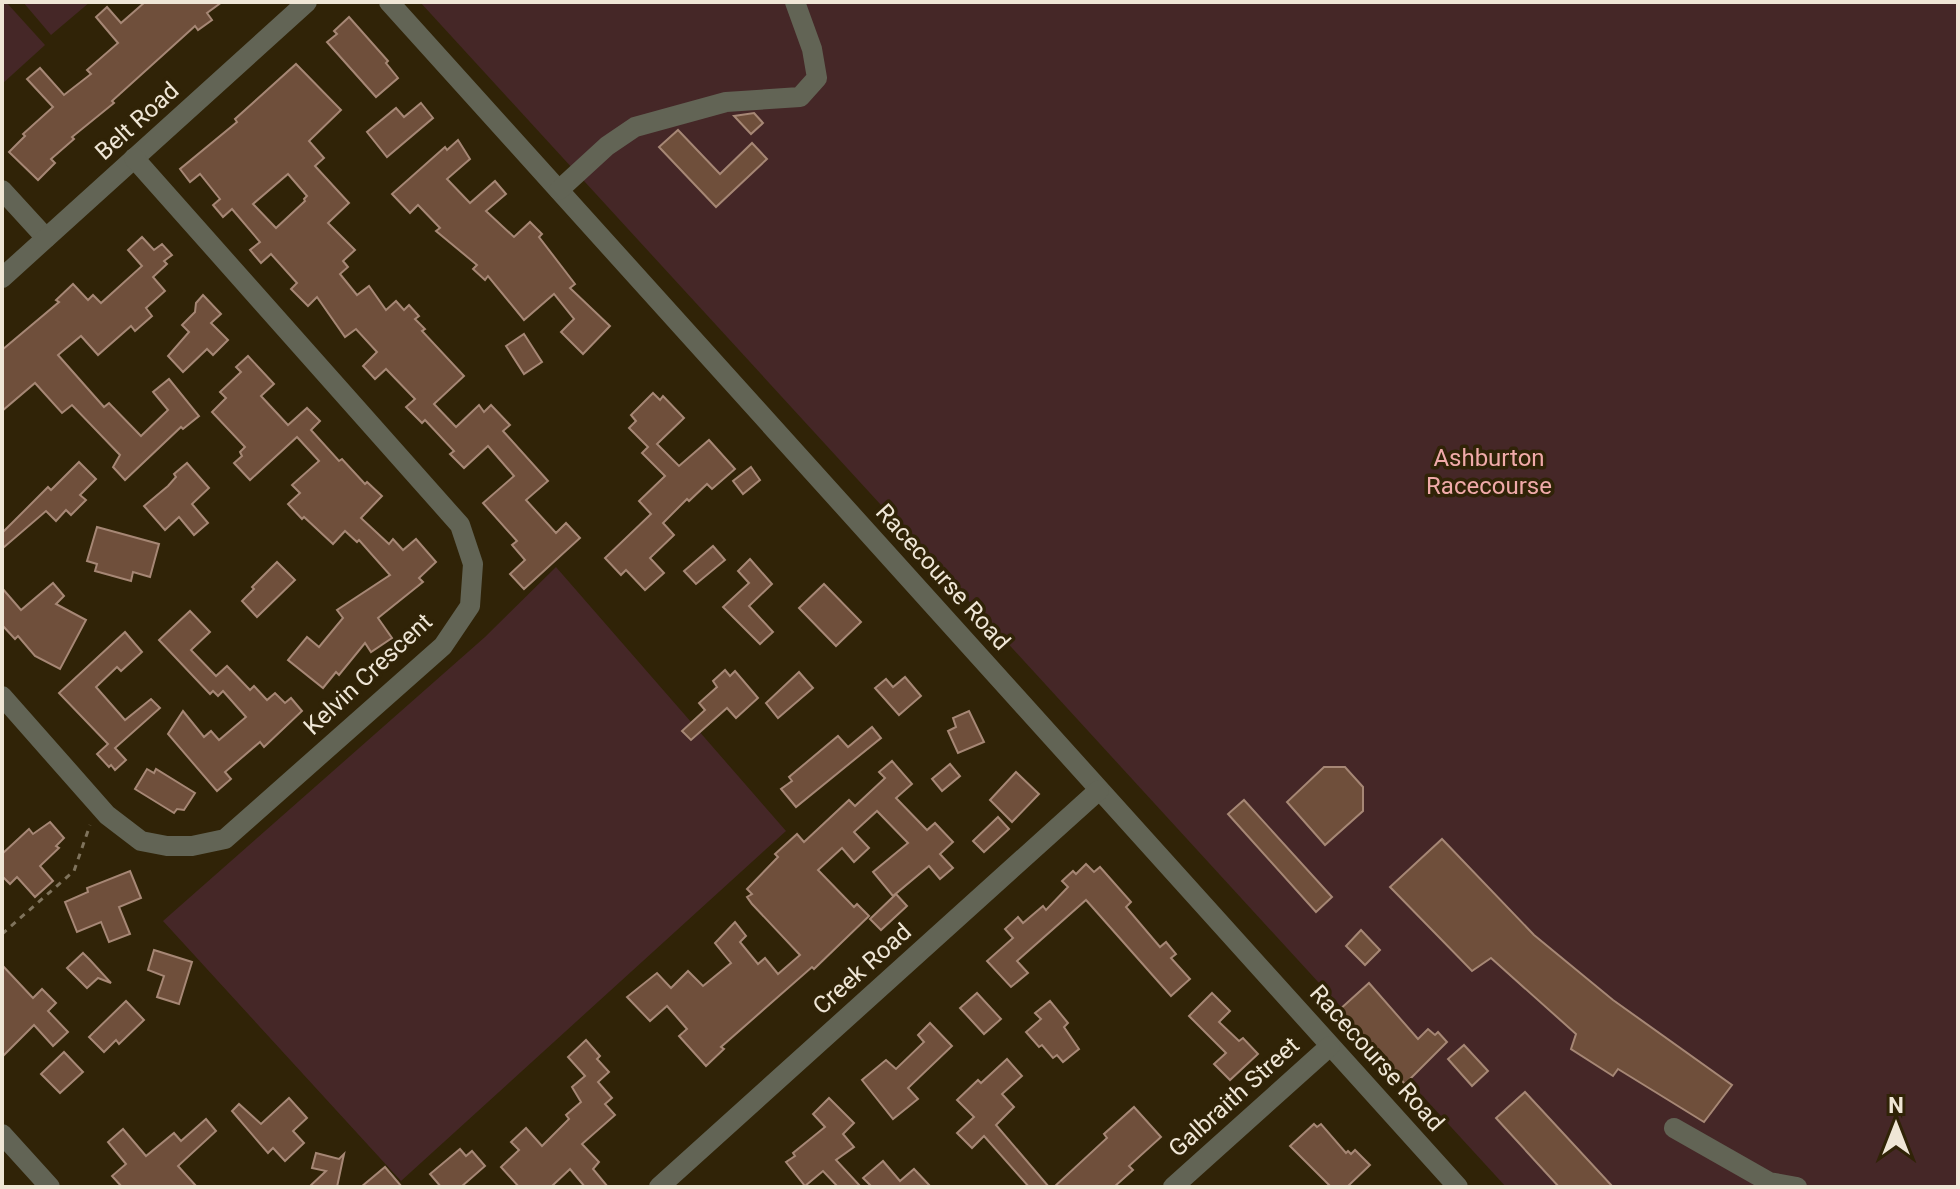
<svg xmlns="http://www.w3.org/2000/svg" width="1960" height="1189" font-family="Roboto,sans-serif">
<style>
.green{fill:#452727}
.building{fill:#6f4f3b;stroke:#a68775;stroke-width:2;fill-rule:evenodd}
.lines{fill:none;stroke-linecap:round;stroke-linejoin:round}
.path{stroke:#7f735c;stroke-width:3;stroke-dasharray:6 6;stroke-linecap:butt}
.minor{stroke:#626455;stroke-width:20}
.labels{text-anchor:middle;stroke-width:7;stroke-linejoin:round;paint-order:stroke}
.street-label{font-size:24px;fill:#efe6d6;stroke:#302307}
.park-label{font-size:24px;fill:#f0aaa9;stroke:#302307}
</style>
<rect width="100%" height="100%" fill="#302307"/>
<g class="green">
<path d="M2 2H6L45 45 2 84Z"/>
<path d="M23 2H90L51 35Z"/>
<path d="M420 2H1958V1187H1506Z"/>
<path d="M556 567 786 831 401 1181 163 921 485 637Z"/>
</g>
<g class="building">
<path d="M145 2H222L207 13 212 20 198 30 195 26 112 101 114 103 72 137 74 139 51 159 55 163 38 180 9 152 25 136 23 134 53 107 27 79 40 68 64 95 91 74 87 70 118 43 96 17 107 7 121 23Z"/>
<path d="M349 17 388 61 386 63 398 78 376 97 327 42 337 34 334 31Z"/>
<path d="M296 64 341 110 309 141 324 158 315 166 349 203 328 223 355 250 343 261 348 267 340 274 357 295 369 286 386 310 396 301 404 310 409 305 419 316 415 319 425 329 422 331 464 376 434 404 456 427 479 405 484 412 491 405 510 425 503 431 548 481 526 500 556 533 566 523 580 538 524 589 510 574 525 560 512 545 517 541 483 503 514 476 488 446 464 468 450 454 454 451 425 420 422 423 406 407 415 399 386 369 375 379 363 366 377 352 356 329 345 337 317 297 308 306 291 289 297 283 271 254 261 263 250 250 260 242 232 209 223 217 213 205 220 199 200 174 190 182 180 169 237 122 235 119ZM288 174 307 196 304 199 305 201 276 228 253 204Z"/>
<path d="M421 103 433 118 387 157 367 132 396 108 404 117Z"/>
<path d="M754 113 763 123 751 134 734 116Z"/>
<path d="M678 130 720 174 752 143 767 159 716 207 659 147Z"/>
<path d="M458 140 470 159 447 179 470 203 495 181 506 194 486 211 514 237 530 222 542 234 539 237 575 284 570 288 610 326 583 354 561 332 574 319 554 294 524 320 488 276 485 280 473 269 477 265 436 231 440 228 418 205 410 213 392 194 445 147 447 150Z"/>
<path d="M142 237 154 250 162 244 172 255 164 261 167 264 153 277 165 291 146 308 152 316 135 331 131 326 98 355 81 336 58 355 104 407 109 403 141 436 168 410 153 392 169 379 199 416 183 429 181 427 125 480 113 467 120 455 72 405 62 413 35 383 2 411V350L59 302 56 300 73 284 88 300 93 295 101 303 142 266 128 250Z"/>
<path d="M203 295 221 314 211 323 228 340 213 355 207 349 183 372 168 356 189 332 182 325 195 312 196 303Z"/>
<path d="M524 334 542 362 524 374 506 346Z"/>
<path d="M248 356 274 384 261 396 288 425 307 408 320 421 311 430 339 461 342 459 365 484 367 482 382 496 361 518 389 544 393 539 403 550 416 539 436 562 419 578 423 582 378 618 392 638 371 652 365 643 339 675 336 672 323 688 288 660 307 637 319 647 343 618 337 610 390 575 359 540 357 542 345 531 333 544 304 517 302 519 288 504 300 493 292 485 319 461 297 437 250 480 234 463 242 456 240 452 245 447 212 412 226 398 220 392 241 372 236 367Z"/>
<path d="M653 393 660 400 663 396 684 418 657 444 679 466 709 440 735 469 712 489 707 484 689 501 687 499 663 523 674 535 650 558 664 573 645 590 626 570 621 575 605 558 651 514 639 501 665 476 642 453 648 447 629 428 636 421 631 415Z"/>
<path d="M79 462 96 479 80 495 86 500 71 515 66 510 56 521 46 511 3 548 2 533 48 487 51 490Z"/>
<path d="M187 463 209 488 192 504 208 523 194 535 179 517 165 530 144 506 168 486 176 477 174 474Z"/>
<path d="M751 467 760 480 743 494 733 481Z"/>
<path d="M97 527 159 544 150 577 133 572 131 581 95 571 97 564 87 561Z"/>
<path d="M713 546 725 560 696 584 684 571Z"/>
<path d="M750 559 772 584 749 606 773 632 760 644 723 607 749 583 738 571Z"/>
<path d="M277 562 295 580 257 617 242 601 254 589 252 587Z"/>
<path d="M53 583 64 596 56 604 86 620 60 669 35 656 18 636 15 639 2 625V588L21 610Z"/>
<path d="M824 584 861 622 836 646 799 608Z"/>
<path d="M190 611 210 632 191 650 216 676 227 666 250 690 254 686 267 700 275 693 285 703 291 698 302 711 264 747 260 742 225 772 231 779 217 791 168 734 183 711 204 737 211 731 219 740 246 717 223 691 218 696 213 691 210 694 159 640Z"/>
<path d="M125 632 142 652 121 671 117 667 96 687 125 720 151 699 160 708 115 748 126 760 115 770 111 765 109 767 97 754 108 744 59 693Z"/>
<path d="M725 670 730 676 735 671 758 698 736 718 727 708 691 740 682 731 705 710 699 703 717 687 713 681Z"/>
<path d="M799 672 813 688 778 718 766 703Z"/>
<path d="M905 677 921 696 899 715 875 688 886 679 893 687Z"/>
<path d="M969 711 984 742 958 753 948 731 956 727 953 718Z"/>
<path d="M872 727 881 738 796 807 781 789 792 781 789 777 838 736 848 747Z"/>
<path d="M892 761 912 784 896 798 927 830 935 823 953 842 940 854 953 868 940 879 929 866 893 896 873 872 908 843 877 811 854 832 869 848 854 862 842 848 818 870 854 907 857 904 869 916 814 969 812 967 721 1047 724 1049 706 1066 679 1036 687 1029 667 1006 650 1021 627 997 657 973 671 988 688 971 703 986 731 963 715 943 735 922 746 936 740 942 758 964 765 958 778 974 800 955 752 904 747 897 752 894 747 889 778 857 775 854 797 834 804 842 849 800 855 806 885 778 879 772Z"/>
<path d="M950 764 960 776 942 791 932 779Z"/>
<path d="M1324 767H1345L1363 787V811L1325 845 1287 802Z"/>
<path d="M147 769 154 773 156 769 195 793 184 810 177 809 174 813 135 789Z"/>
<path d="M1016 772 1039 794 1012 822 990 800Z"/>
<path d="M1244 800 1332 897 1316 912 1228 814Z"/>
<path d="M998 817 1009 829 984 852 973 841Z"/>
<path d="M50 822 64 838 56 846 59 848 40 866 53 881 35 897 17 877 10 884 2 876V854L29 829 33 834Z"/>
<path d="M1442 839 1534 935 1613 1000 1732 1085 1704 1122 1618 1069 1613 1076 1571 1049 1576 1034 1491 958 1472 971 1390 887Z"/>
<path d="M1086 864 1094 872 1100 867 1131 902 1126 907 1160 947 1166 942 1176 954 1171 958 1190 979 1171 996 1086 900 1017 961 1028 973 1011 987 987 961 1013 938 1005 929 1018 917 1023 923 1043 906 1046 910 1068 887 1062 881 1073 871 1076 874Z"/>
<path d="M130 871 141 898 119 907 130 934 109 942 101 922 77 932 65 902 88 892 87 888Z"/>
<path d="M896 894 907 906 881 930 870 919Z"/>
<path d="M1361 930 1380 950 1365 965 1346 946Z"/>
<path d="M154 950 192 962 179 1004 157 997 164 976 148 970Z"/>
<path d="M83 953 90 960 111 983 98 978 87 988 67 968Z"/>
<path d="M2 965 33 998 42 989 56 1003 48 1011 68 1032 53 1046 34 1025 2 1057Z"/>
<path d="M1369 983 1418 1039 1428 1029 1435 1035 1438 1032 1447 1042 1405 1084 1338 1011Z"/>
<path d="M977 993 1001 1019 984 1034 960 1008Z"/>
<path d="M1212 993 1230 1011 1219 1022 1239 1041 1243 1038 1258 1054 1230 1080 1214 1064 1226 1053 1189 1016Z"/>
<path d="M126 1001 144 1020 119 1044 116 1040 104 1052 89 1037Z"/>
<path d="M1050 1001 1068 1023 1064 1027 1079 1049 1063 1062 1057 1055 1053 1058 1042 1045 1039 1047 1026 1032 1041 1019 1035 1013Z"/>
<path d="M930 1023 952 1046 908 1088 918 1099 893 1119 862 1080 886 1060 896 1069 924 1042 918 1035Z"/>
<path d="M586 1040 600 1056 597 1059 609 1072 598 1082 612 1098 605 1104 615 1115 582 1144 599 1162 593 1169 608 1187H585L570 1169 551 1187H519L501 1167 519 1150 511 1142 526 1128 542 1146 569 1119 566 1115 581 1102 572 1087 585 1076 568 1057Z"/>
<path d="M1464 1045 1488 1071 1472 1086 1448 1059Z"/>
<path d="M64 1052 83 1072 60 1093 41 1074Z"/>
<path d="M1007 1059 1022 1076 1002 1094 1014 1107 996 1125 1049 1187H1029L984 1136 972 1148 957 1133 974 1117 957 1100 978 1080 981 1083Z"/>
<path d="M1525 1092 1613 1187H1559L1496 1118Z"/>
<path d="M289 1098 307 1118 293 1131 304 1143 285 1161 273 1148 268 1153 232 1111 239 1104 261 1124Z"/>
<path d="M829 1098 854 1123 843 1134 854 1147 836 1160 861 1187H838L823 1171 805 1186 786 1162 795 1156 793 1153 825 1127 813 1114Z"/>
<path d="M1134 1107 1161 1137 1129 1166 1133 1170 1114 1187H1054L1107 1138 1104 1134Z"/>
<path d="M206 1119 216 1131 178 1166 197 1187H122L112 1176 126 1164 108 1142 123 1129 146 1156 174 1133 181 1141Z"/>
<path d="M1314 1124 1317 1127 1321 1124 1346 1153 1348 1151 1351 1154 1355 1150 1370 1165 1347 1187H1331L1290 1146Z"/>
<path d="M460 1149 466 1156 472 1151 485 1166 461 1187H441L430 1174Z"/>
<path d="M316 1153 339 1159 344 1154 337 1187H309L326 1171 312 1168Z"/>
<path d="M883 1161 900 1181 914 1169 931 1187H872L863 1178Z"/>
<path d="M385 1167 402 1187H361Z"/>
</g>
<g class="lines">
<path class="path" d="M2 934 74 871 90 825"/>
<g class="minor">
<path d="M389 2 1458 1187"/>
<path d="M2 190 46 238"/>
<path d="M559 190 607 146 635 127 726 102 800 97 817 78 812 49 795 2"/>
<path d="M2 278 307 2"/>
<path d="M2 696 107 815 141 841 167 846H192L225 839 443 646 470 606 473 564 460 525 134 158"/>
<path d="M1674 1128 1769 1182 1797 1187"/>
<path d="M2 1134 50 1187"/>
<path d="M659 1187 1099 790"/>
<path d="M1173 1187 1330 1046"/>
</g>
</g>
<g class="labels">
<g class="street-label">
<text transform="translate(137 121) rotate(-42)" y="8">Belt Road</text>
<text transform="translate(943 577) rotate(48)" y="8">Racecourse Road</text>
<text transform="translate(368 674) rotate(-43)" y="8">Kelvin Crescent</text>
<text transform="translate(862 969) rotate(-42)" y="8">Creek Road</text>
<text transform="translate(1377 1058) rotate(48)" y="8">Racecourse Road</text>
<text transform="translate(1234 1097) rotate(-42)" y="8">Galbraith Street</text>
</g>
<g class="park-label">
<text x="1489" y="466">Ashburton<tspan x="1489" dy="28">Racecourse</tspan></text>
</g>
</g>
<rect width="1960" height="1189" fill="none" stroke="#efe6d6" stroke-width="8"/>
<g transform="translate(1896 1125)" stroke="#302307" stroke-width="6" paint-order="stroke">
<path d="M0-6L14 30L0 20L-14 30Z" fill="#efe6d6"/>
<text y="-12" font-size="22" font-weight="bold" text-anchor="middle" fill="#efe6d6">N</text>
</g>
</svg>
